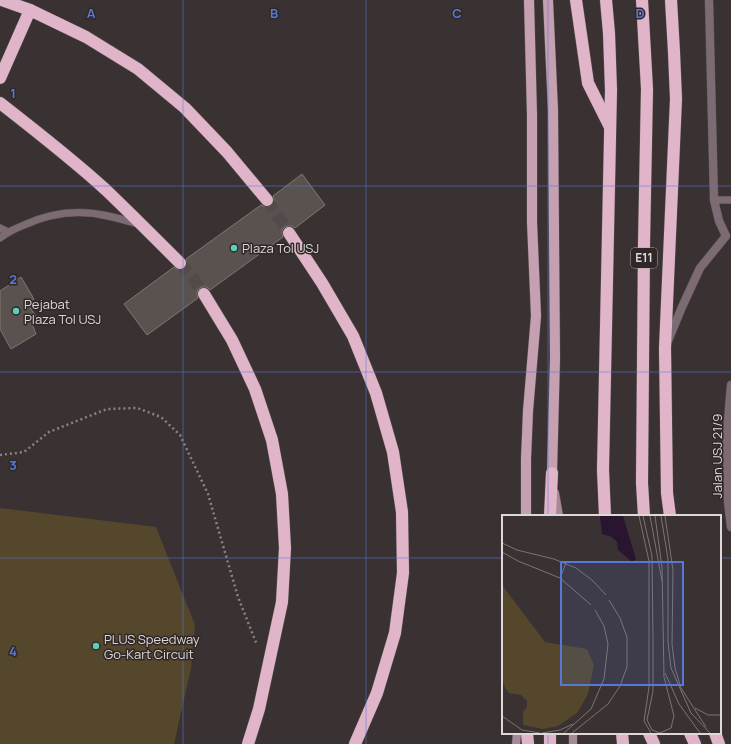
<svg xmlns="http://www.w3.org/2000/svg" width="731" height="744" font-family="Manrope,sans-serif">
<style>
.green{fill:#55472b}
.building{fill:#59524e;stroke:#7f7773}
.lines{fill:none;stroke-linecap:round;stroke-linejoin:round}
.highway-tunnel{stroke:#534b4b;stroke-width:12;stroke-dasharray:12 6;stroke-linecap:butt}
.lane-casing{stroke:#585050;stroke-width:8}
.street-casing{stroke:#585050;stroke-width:9}
.secondary-casing{stroke:#585050;stroke-width:9}
.primary-casing{stroke:#585050;stroke-width:11}
.highway-casing{stroke:#585050;stroke-width:13}
.path{stroke:#898382;stroke-width:2.5;stroke-dasharray:2 3;stroke-linecap:butt}
.lane{stroke:#7d6b73;stroke-width:7}
.street{stroke:#7d6b73;stroke-width:8}
.secondary{stroke:#a58996;stroke-width:8}
.primary{stroke:#c4a0b1;stroke-width:10}
.highway{stroke:#e1b5c9;stroke-width:12}
.grid{fill:none;stroke:#5778d8;stroke-width:1;stroke-opacity:0.55}
.poi-dot{fill:#5cceba;stroke:#302828;stroke-width:1.5}
.labels{text-anchor:middle;stroke-width:3;stroke-linejoin:round;paint-order:stroke}
.shield{fill:#302828;stroke:#aaa4a3;stroke-width:1}
.shield-label{font-size:12px;font-weight:bold;fill:#ded9d8}
.poi-label{font-size:13px;fill:#ded9d8;stroke:#302828;text-anchor:start}
.street-label{font-size:13px;fill:#ded9d8;stroke:#302828}
.inset-road{fill:none;stroke:#7c7574;stroke-width:1}
.view{fill:#5778d8;fill-opacity:0.15;stroke:#5778d8;stroke-width:2}
.inset-edge{fill:none;stroke:#ded9d8;stroke-width:2}
.grid-label{font-size:13px;text-anchor:middle;font-weight:bold;fill:#5778d8;stroke:#302828;stroke-width:3;stroke-linejoin:round;paint-order:stroke}
</style>
<rect width="100%" height="100%" fill="#3a3232"/>
<path class="green" d="M0 508 156 527 195 625 191 668 174 744H0Z"/>
<g class="building">
<path d="M302 174 325 205 295 228 292 226H289L285 227 282 230V233L283 237 210 290 207 287H204L200 288 198 290 197 294 198 298 147 335 124 304 174 267 178 270H182L185 269 187 265 186 259 261 205 265 207H268L271 206 274 202V199L273 196Z"/>
<path d="M21 277 34 299 27 303 38 319 32 324 36 334 11 349 0 329V291Z"/>
</g>
<g class="lines">
<g class="highway-tunnel">
<path d="M267 200 289 233"/>
<path d="M180 263 192 277 204 294"/>
</g>
<g class="lane-casing">
<g id="lane">
<path d="M714 200H731"/>
<path d="M0 228 8 232"/>
<path d="M0 238C8 232 16 228 24 225 52 212 79 209 108 216 118 218 128 221 138 224"/>
</g>
</g>
<g class="street-casing">
<g id="street">
<path d="M668 341 682 307 700 268 726 236 719 221 714 200 709 0"/>
<path d="M731 385 727 432 728 502 731 527"/>
</g>
</g>
<g class="secondary-casing">
<g id="secondary">
<path d="M555 493 559 516"/>
<path d="M573 733V744"/>
<path d="M516 744 517 733"/>
</g>
</g>
<g class="primary-casing">
<g id="primary">
<path d="M548 0 553 110 555 358 552 473"/>
<path d="M526 516V459L528 411 536 316 532 222V115L529 0"/>
</g>
</g>
<g class="highway-casing">
<g id="highway">
<path d="M2 0 30 10 86 37 138 69 185 108 227 152 267 200"/>
<path d="M576 0 588 83 609 125"/>
<path d="M642 0 647 89 644 244 642 483 644 516"/>
<path d="M0 78 30 10"/>
<path d="M0 103C36 131 72 159 106 190 131 214 156 239 180 263"/>
<path d="M289 233 322 283 353 336 376 393 393 452 402 512 403 573 395 633 377 693 355 744"/>
<path d="M204 294 232 340 255 389 272 440 282 494 285 548 282 602 259 709 248 744"/>
<path d="M550 516 552 473"/>
<path d="M605 516 603 470 611 90 609 33 606 0"/>
<path d="M670 516 667 493 665 348 676 99 674 52 671 0"/>
<path d="M527 733 528 744"/>
<path d="M622 733 623 744"/>
<path d="M649 733 654 744"/>
<path d="M690 733 695 744"/>
<path d="M715 733 719 744"/>
<path d="M550 744V733"/>
</g>
</g>
<path class="path" d="M0 455 24 452 49 432 107 409 137 408 161 417 180 435 208 494 238 597 257 645"/>
<use href="#lane" class="lane"/>
<use href="#street" class="street"/>
<use href="#secondary" class="secondary"/>
<use href="#primary" class="primary"/>
<use href="#highway" class="highway"/>
</g>
<path class="grid" d="M183 0V744M366 0V744M548 0V516M0 186H731M0 372H731M0 558H503M720 558H731M548 733V744"/>
<g class="poi-dot">
<circle cx="234" cy="248" r="4"/>
<circle cx="16" cy="311" r="4"/>
<circle cx="96" cy="646" r="4"/>
</g>
<g class="labels">
<rect class="shield" x="631" y="248" width="26" height="20" rx="3"/>
<g class="shield-label">
<text x="644" y="262">E11</text>
</g>
<g class="poi-label">
<text x="242" y="253">Plaza Tol USJ</text>
<text x="24" y="309">Pejabat<tspan x="24" dy="15">Plaza Tol USJ</tspan></text>
<text x="104" y="644">PLUS Speedway<tspan x="104" dy="15">Go-Kart Circuit</tspan></text>
</g>
<g class="street-label">
<text transform="translate(717 456) rotate(-90)" y="5">Jalan USJ 21/9</text>
</g>
</g>
<g transform="translate(502 515)">
<rect width="219" height="219" fill="#3a3232"/>
<path d="M0 70 43 127 85 134 92 150 86 179 75 198 56 211 41 214 21 210V197L25 192V186L19 180 7 178 3 173 0 163Z" fill="#55472b"/>
<path d="M82 1H121L134 44 130 47 116 35 115 27 110 22 100 19 98 1Z" fill="#291530"/>
<path class="inset-road" d="M137 1 147 46V147M141 1 150 41 151 125M148 1 160 66M159 1 166 44V127L169 153 189 198 208 218M163 1 171 55 170 129 173 153 179 173 204 212M0 28 15 35 52 44 74 53 90 65 104 80M0 37 16 46 58 63 89 90M58 63 64 48M151 125V176L145 205 150 215 158 218 169 213 172 201 162 162 160 52 153 1M147 147V172L142 206 149 218M163 158 177 189 198 218M193 193 206 200H219M0 201 20 215 38 218M40 218 58 215 71 209M62 218 89 194 102 164 106 129 102 111 93 95M70 218 106 189 118 171 125 152V122L118 103 107 85"/>
<path class="view" d="M59 47H181V170H59Z"/>
<rect width="219" height="219" class="inset-edge"/>
</g>
<g class="grid-label">
<text x="91" y="18">A</text>
<text x="274" y="18">B</text>
<text x="457" y="18">C</text>
<text x="640" y="18">D</text>
<text x="13" y="98">1</text>
<text x="13" y="284">2</text>
<text x="13" y="470">3</text>
<text x="13" y="656">4</text>
</g>
</svg>
